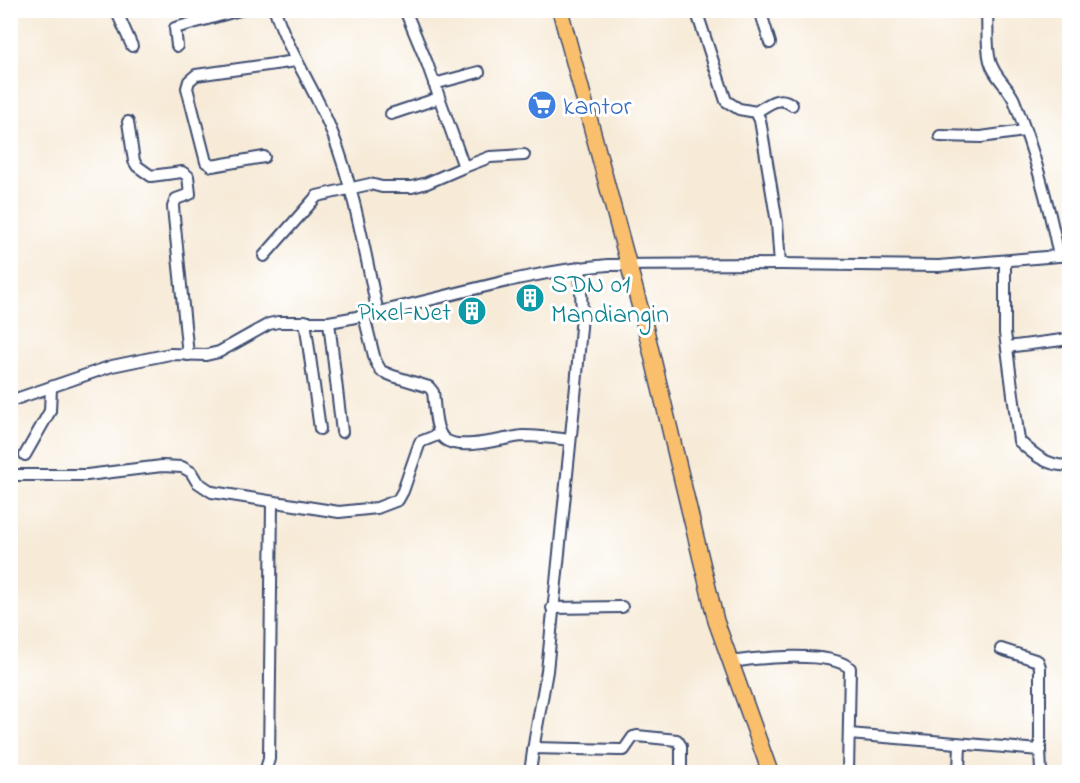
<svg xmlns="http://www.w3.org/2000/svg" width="1080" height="783" font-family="'Indie Flower',sans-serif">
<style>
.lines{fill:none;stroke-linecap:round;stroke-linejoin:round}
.minor-casing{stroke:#3c4b70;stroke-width:14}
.highway-casing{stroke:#3c4b70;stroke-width:18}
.minor{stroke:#fff;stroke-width:10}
.highway{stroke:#f9bf6d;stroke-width:15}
.labels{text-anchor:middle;stroke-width:6;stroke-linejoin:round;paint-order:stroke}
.shop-label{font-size:26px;fill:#366cbe;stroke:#fff;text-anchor:start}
.culture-label{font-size:26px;fill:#0d838f;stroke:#fff;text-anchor:start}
</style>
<rect width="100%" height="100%" fill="#fff"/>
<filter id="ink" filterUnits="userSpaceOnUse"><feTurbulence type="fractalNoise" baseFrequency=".0167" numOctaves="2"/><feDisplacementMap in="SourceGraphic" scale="12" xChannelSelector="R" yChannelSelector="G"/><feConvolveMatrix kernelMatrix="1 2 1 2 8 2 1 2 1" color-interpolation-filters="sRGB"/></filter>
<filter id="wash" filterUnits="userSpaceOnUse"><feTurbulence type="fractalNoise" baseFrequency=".008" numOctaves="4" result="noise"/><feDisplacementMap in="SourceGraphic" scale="24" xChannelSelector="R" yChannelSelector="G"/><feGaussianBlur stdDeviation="1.35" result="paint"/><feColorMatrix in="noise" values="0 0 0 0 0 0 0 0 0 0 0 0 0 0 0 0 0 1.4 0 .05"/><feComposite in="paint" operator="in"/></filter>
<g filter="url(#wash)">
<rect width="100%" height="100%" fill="#f7ebd8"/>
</g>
<g filter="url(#ink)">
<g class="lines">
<g class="minor-casing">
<g id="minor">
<path d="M116 10 132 46"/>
<path d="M275 10C289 54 317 92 333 135 355 192 365 254 378 313"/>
<path d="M696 10 726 101 739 109 756 112 760 120 777 223 780 264"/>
<path d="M760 10 770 43"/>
<path d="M987 10C988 27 986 46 990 61 994 77 1008 86 1014 100 1033 148 1049 206 1059 256"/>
<path d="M177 46 175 28 240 10"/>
<path d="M434 84 479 72"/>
<path d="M756 112C768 105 779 94 792 105"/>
<path d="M391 114 439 98"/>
<path d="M128 122 134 161 137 166 151 176 182 172 188 176 190 194 176 199 173 207 188 355"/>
<path d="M940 136 981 137 1024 131"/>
<path d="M264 157 212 166 206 162 187 88 189 81 196 75 296 61"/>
<path d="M464 167 490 157 524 155"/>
<path d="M264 256 317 196 370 184 382 187H412L427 183 464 167 427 63 405 10"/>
<path d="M1005 261V333L1019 441C1033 454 1049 468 1070 465"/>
<path d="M364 316 375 360 381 371 393 376 429 387 433 392C435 405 434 422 440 433 449 456 505 437 523 436 539 436 554 438 570 440"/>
<path d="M305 321 320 429"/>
<path d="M329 322 342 432"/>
<path d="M1007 347 1070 339"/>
<path d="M10 401 112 366 170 354 206 355 219 352 269 324 278 322H329L346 319C434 302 519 272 608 265L780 264 939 266 1070 255"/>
<path d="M25 455 50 411 51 388"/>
<path d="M10 475H87L162 466 182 467 191 472 197 482 212 492 339 512 377 508 398 500 403 491 420 442 440 434"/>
<path d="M552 608 622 607"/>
<path d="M731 662C757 658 829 650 850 668L848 772"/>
<path d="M849 734 1040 750V667L1038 661 1001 649"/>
<path d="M533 748 619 750H624L633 737 637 736 677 740 681 746V772"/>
<path d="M1040 750 1041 772"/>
<path d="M265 772 269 759 272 503"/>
<path d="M530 772 535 738 547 671 576 386 582 315 580 267"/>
<path d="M959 772 960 744"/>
</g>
</g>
<g class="highway-casing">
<path id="highway" d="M560 10 645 326 716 621 770 772"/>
</g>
<use href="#minor" class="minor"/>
<use href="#highway" class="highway"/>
</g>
</g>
<defs>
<g id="supermarket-disc" transform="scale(1.5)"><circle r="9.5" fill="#3f7fe0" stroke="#fff"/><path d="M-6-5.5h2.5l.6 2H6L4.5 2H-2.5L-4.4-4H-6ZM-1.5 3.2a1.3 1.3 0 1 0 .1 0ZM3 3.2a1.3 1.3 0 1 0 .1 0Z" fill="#fff"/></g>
<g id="building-disc" transform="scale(1.5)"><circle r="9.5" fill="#0f9aa8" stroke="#fff"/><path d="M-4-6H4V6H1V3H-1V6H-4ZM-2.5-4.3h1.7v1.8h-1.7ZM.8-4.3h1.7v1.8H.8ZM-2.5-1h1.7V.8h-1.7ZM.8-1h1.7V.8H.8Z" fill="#fff"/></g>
</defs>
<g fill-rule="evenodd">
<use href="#supermarket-disc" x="542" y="105"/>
<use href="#building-disc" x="530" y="298"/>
<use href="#building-disc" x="472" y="311"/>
</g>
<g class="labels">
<g class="shop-label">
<text x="563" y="114">kantor</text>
</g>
<g class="culture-label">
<text x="551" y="292">SDN 01<tspan x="551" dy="30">Mandiangin</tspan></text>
<text x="451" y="320" text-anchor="end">Pixel-Net</text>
</g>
</g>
<rect width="1080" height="783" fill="none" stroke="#fff" stroke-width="36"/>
</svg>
